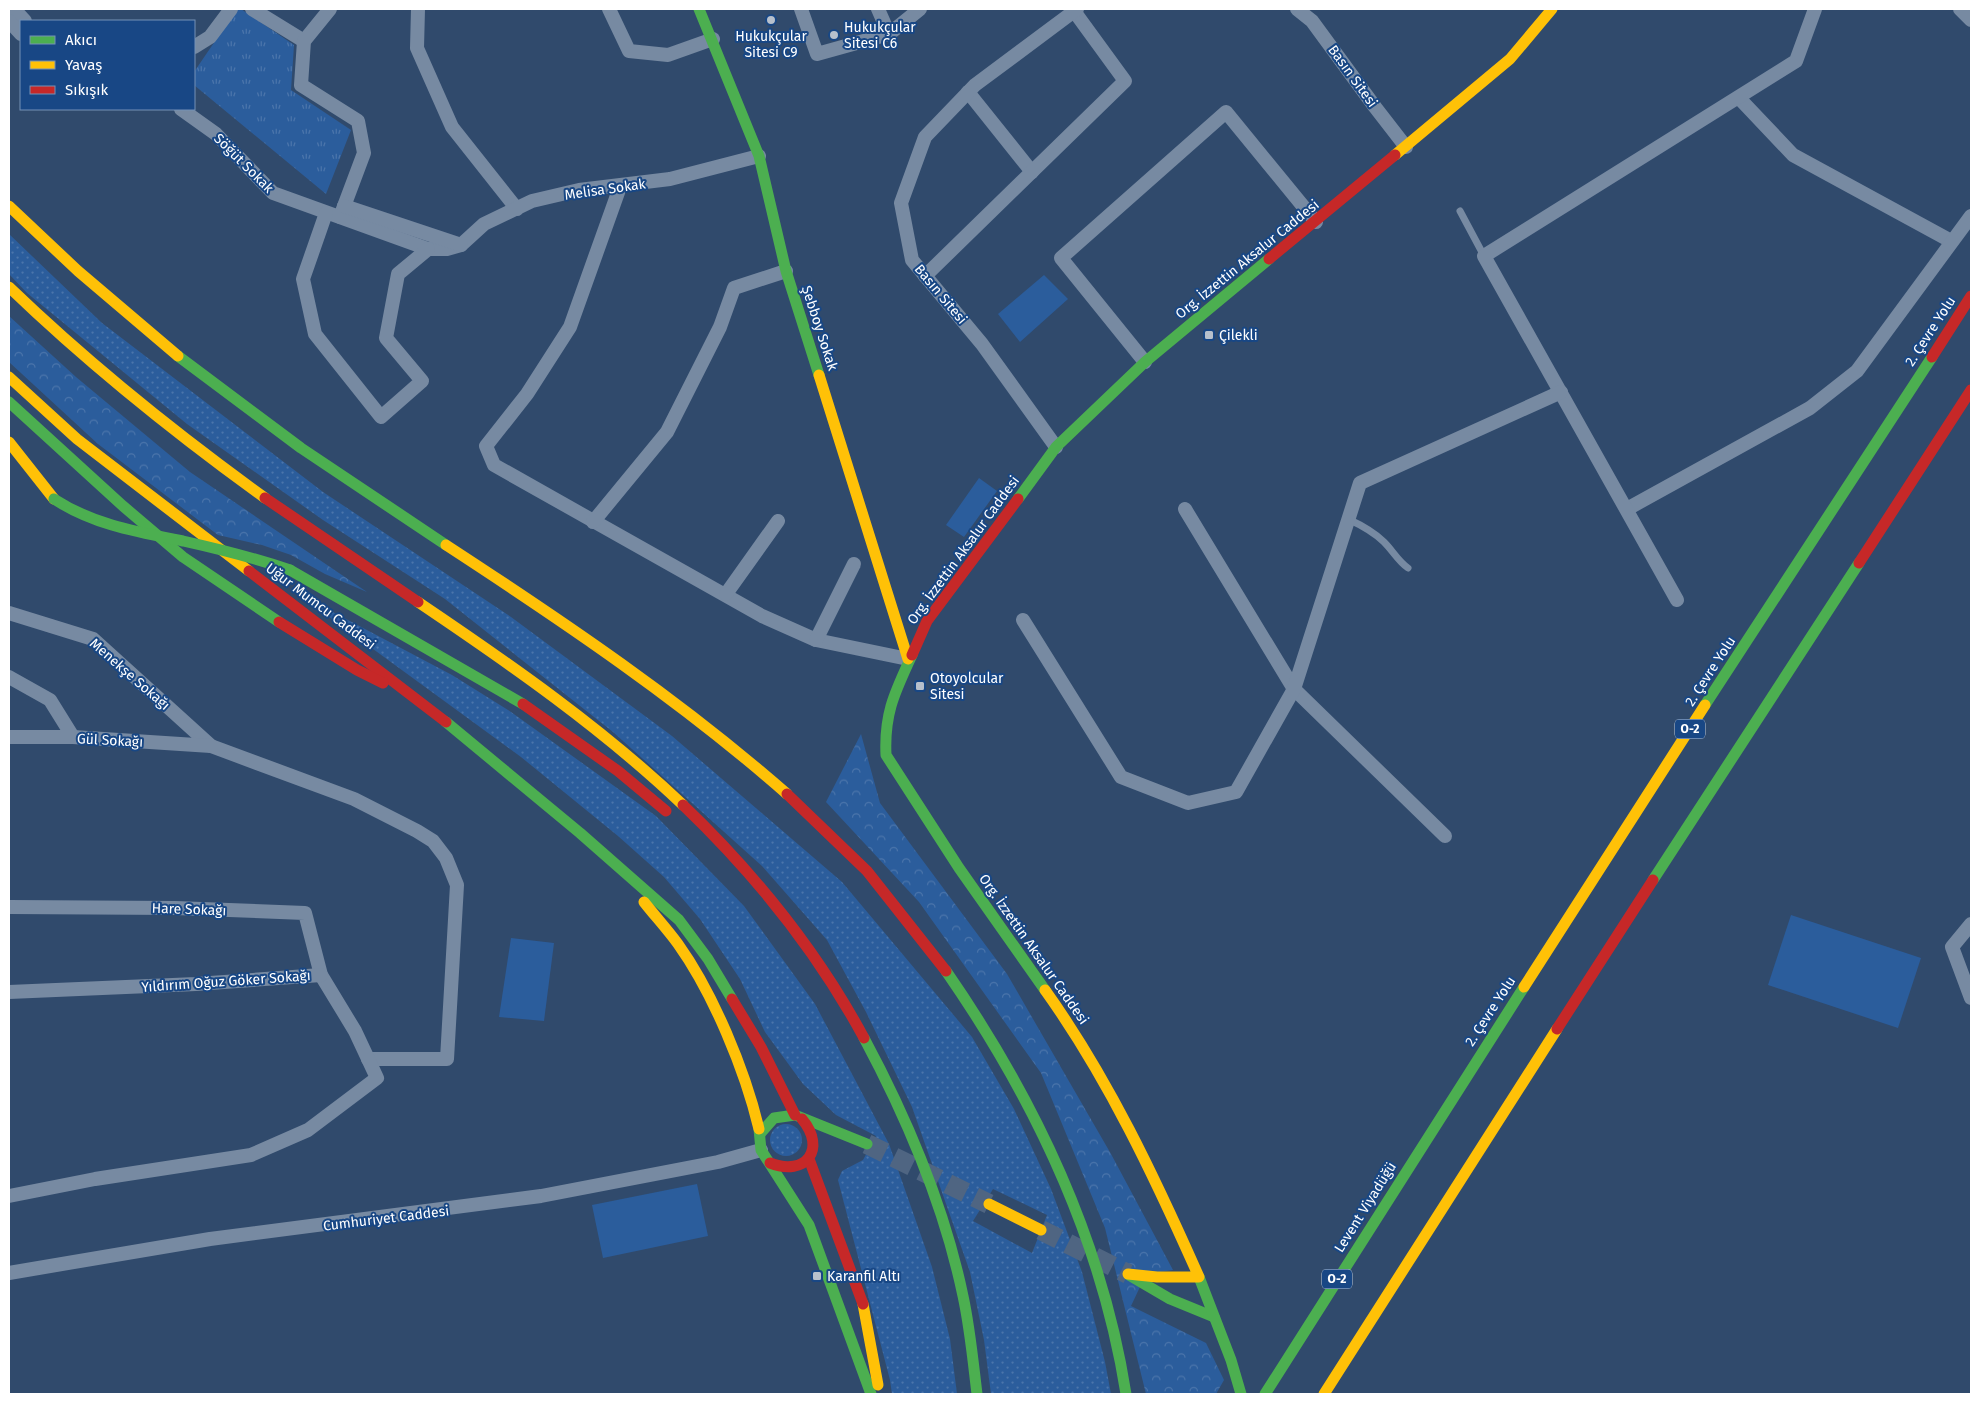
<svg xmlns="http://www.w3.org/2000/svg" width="1980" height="1403" font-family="'Fira Sans',sans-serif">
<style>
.grass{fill:url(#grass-dots);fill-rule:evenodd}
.forest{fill:url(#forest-crowns)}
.park{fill:url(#park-tufts)}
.pitch{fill:#2b5d9c}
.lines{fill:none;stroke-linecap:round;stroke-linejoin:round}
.secondary-tunnel{stroke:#4f6582;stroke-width:20;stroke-dasharray:20 10;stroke-linecap:butt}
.lane{stroke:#778aa2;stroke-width:7}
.street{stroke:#778aa2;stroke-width:14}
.fast{stroke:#4caf50;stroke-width:11}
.slow{stroke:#ffc107;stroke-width:11}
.jam{stroke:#c62828;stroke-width:11}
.fast-bridge{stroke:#4caf50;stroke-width:11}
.poi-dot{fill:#b7c0cc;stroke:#184785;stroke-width:2}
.labels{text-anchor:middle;stroke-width:4;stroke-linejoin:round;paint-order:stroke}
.shield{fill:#184785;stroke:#bac8da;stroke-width:1}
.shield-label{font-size:12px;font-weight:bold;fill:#fff}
.poi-label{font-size:14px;fill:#fff;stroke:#184785;text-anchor:start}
.street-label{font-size:14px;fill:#fff;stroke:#184785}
</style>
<defs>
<pattern id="grass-dots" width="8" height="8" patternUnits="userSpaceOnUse" patternTransform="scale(1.25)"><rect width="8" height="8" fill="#2b5d9c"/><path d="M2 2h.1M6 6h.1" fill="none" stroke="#4b75ab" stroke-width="1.8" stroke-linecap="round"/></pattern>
<pattern id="forest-crowns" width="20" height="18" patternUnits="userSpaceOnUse" patternTransform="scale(1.25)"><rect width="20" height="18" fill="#2b5d9c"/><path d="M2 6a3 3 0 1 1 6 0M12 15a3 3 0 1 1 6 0" fill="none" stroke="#4b75ab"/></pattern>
<pattern id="park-tufts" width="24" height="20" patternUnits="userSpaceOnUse" patternTransform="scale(1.25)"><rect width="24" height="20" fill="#2b5d9c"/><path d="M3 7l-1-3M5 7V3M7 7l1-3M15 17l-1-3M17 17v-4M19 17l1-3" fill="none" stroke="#4b75ab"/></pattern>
</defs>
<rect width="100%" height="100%" fill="#304a6c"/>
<g class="grass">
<path d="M9 234 102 323 323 492 511 617 672 736 842 882 972 1037 1014 1109 1051 1189 1082 1272 1105 1362 1111 1394H991L984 1340 970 1272 912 1107 866 1012 827 940 762 866 613 732 445 599 323 520 187 424 27 293 9 274ZM993 1189 1047 1215 1032 1253 973 1221Z"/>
<path d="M295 592 452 675 511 712 656 816 744 906 815 1004 889 1144 932 1267 950 1339 957 1394H892L890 1380 838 1180 842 1171 863 1160 876 1136 836 1115 803 1084 765 1032 740 979 700 919 664 877 618 836 521 757Z"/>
<circle cx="786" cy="1140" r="16"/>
</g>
<g class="forest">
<path d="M9 316 76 377 190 472 367 592 325 574 291 555 262 545 218 535 98 444 9 362Z"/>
<path d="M861 734 880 803 1007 974 1111 1154 1173 1270 1146 1274 1131 1306 1206 1343 1224 1380 1216 1394H1146L1105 1228 1041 1073 919 902 826 802Z"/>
</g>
<path class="park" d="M237 9H241L294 45 291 90 351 130 326 194 194 85V72Z"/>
<g class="pitch">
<path d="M1044 275 1068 299 1020 342 998 314Z"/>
<path d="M979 478 997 491 964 537 946 525Z"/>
<path d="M1791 915 1921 958 1898 1028 1768 985Z"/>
<path d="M511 938 554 943 544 1021 499 1017Z"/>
<path d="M697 1184 708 1236 603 1258 592 1205Z"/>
</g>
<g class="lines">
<g class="secondary-tunnel">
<path d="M867 1144 989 1204"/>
<path d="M1041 1230 1128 1274"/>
</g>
<g class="lane">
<path d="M1460 211 1484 256"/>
<path d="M1348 519C1361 525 1374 532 1384 542 1393 551 1398 561 1408 568"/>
</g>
<g class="street">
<path d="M14 9 25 21"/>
<path d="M252 9 304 41"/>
<path d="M330 9 304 41 301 85 358 121 364 153 340 217"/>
<path d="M418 9 417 48 452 127 517 209"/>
<path d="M609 9 629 51 668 55 713 39"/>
<path d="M801 9 817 54 889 34 920 9"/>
<path d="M878 9 889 34"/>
<path d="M1297 9 1312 21 1375 107 1406 147"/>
<path d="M1960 9 1971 20"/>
<path d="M9 21 21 34"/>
<path d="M194 47 210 37 231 9"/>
<path d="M968 92 1032 172"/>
<path d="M1739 98 1793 155 1951 241"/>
<path d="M181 109 216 134 273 193 428 249H447L461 245 484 224 532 201 579 190 670 179 759 156"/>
<path d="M620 187 570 327 527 394 486 446 494 465 762 616 816 640 908 659"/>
<path d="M344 206 461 245"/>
<path d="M326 213 303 279 315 334 381 417 422 381 386 338 398 274 428 249"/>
<path d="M925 276 1125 81 1074 11"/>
<path d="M1145 362 1061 258 1226 112 1316 222"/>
<path d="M1056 447 982 344 912 260 901 203 925 137 975 85 1077 9"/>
<path d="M1185 509 1294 689 1445 836"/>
<path d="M1627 509 1810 408 1857 371 1971 216"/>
<path d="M593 522 667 432 720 327 734 288 786 271"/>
<path d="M726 594 778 521"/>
<path d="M1677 600 1484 256 1796 61 1815 9"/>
<path d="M9 613 93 639 211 746"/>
<path d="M1023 620 1121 777 1188 803 1236 792 1294 689 1360 483 1561 392"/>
<path d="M816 640 854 564"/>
<path d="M9 677 50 700 73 737"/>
<path d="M9 737H73L211 746 354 799 417 831 433 841 446 858 457 885 447 1059H368"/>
<path d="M9 907 175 908 305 913 321 975 355 1031 377 1078 308 1130 251 1155 95 1179 9 1196"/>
<path d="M1971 924 1952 947 1971 998"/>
<path d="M9 992 196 984 321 975"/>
<path d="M9 1273 210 1239 541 1196 718 1162 761 1150"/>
</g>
<g class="fast">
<path d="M699 9 759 156 786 271 819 375"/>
<path d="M178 356 301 448 446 545"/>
<path d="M9 402 123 506 183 557 279 622"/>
<path d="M1018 499 1056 447 1145 362 1269 259"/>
<path d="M290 570 523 704"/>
<path d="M912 655C895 692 884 713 886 755L959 868 1045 990"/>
<path d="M1705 705 1932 357"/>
<path d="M446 722 580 833 679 920 708 959 732 999"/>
<path d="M1653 880 1859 563"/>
<path d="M946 971C1034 1098 1102 1241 1126 1394"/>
<path d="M864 1038C908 1120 944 1205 963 1296 970 1328 973 1361 977 1394"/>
<path d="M759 1129 761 1150 809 1225 871 1394"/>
<path d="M760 1134 774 1118 795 1115 867 1144"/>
<path d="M1129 1275 1170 1299 1214 1317"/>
<path d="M1199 1277 1231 1360 1241 1394"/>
<path d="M1265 1394 1524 987"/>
</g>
<g class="slow">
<path d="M1395 155 1510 59 1552 9"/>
<path d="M9 206 78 271 178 356"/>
<path d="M9 287C89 364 175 433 265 498"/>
<path d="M819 375 908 659"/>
<path d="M9 377 77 439 249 571"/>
<path d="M9 442 54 499"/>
<path d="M446 545C564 622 681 701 787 794"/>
<path d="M418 602C510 664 602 728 683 805"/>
<path d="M644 902C655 916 667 929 678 944 713 993 745 1070 759 1129"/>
<path d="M1524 987 1705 705"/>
<path d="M1045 990C1108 1078 1155 1178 1199 1277H1157L1128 1274"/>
<path d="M989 1204 1041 1230"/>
<path d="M863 1304 878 1385"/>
<path d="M1324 1394 1557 1029"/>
</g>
<g class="jam">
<path d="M1269 259 1395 155"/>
<path d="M1932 357 1971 296"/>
<path d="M265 498 418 602"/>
<path d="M1859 563 1971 390"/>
<path d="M249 571 446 722"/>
<path d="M279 622 357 670 383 683"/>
<path d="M912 655 927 621 1018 499"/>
<path d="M523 704 618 771 666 811"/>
<path d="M787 794 867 871 946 971"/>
<path d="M683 805C756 875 816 949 864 1038"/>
<path d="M732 999 761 1047 795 1115"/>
<path d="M1557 1029 1653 880"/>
<path d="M809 1159 863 1304"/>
<path d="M770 1163C806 1177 827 1149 802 1119"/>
</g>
<path class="fast-bridge" d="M54 499C94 525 137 532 183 541 219 549 255 558 290 570"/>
</g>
<g class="poi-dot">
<circle cx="771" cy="20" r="5"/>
<circle cx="834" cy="35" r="5"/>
<rect x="1204" y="330" width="10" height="10" rx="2.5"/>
<rect x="915" y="681" width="10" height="10" rx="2.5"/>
<rect x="812" y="1271" width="10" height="10" rx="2.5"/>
</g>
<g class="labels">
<g class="shield">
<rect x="1675" y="719.5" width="30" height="19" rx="4"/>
<rect x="1322" y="1269.5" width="30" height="19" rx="4"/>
</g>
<g class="shield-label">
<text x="1690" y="733">O-2</text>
<text x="1337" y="1283">O-2</text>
</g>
<g class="poi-label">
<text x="844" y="32">Hukukçular<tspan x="844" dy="16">Sitesi C6</tspan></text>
<text x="771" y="41" text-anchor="middle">Hukukçular<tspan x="771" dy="16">Sitesi C9</tspan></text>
<text x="1219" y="340">Çilekli</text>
<text x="930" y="683">Otoyolcular<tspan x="930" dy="16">Sitesi</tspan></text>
<text x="827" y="1281">Karanfil Altı</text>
</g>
<g class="street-label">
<text transform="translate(1353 76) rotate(54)" y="5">Basın Sitesi</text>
<text transform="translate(244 163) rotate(45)" y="5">Söğüt Sokak</text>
<text transform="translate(605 189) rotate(-8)" y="5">Melisa Sokak</text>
<text transform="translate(1247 259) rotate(-39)" y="5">Org. İzzettin Aksalur Caddesi</text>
<text transform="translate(941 294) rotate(50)" y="5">Basın Sitesi</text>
<text transform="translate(820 328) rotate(72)" y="5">Şebboy Sokak</text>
<text transform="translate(1930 331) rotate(-57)" y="5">2. Çevre Yolu</text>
<text transform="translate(963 550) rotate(-54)" y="5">Org. İzzettin Aksalur Caddesi</text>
<text transform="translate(321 606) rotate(37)" y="5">Uğur Mumcu Caddesi</text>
<text transform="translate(1710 671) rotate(-57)" y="5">2. Çevre Yolu</text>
<text transform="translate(130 674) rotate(41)" y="5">Menekşe Sokağı</text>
<text transform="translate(110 740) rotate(3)" y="5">Gül Sokağı</text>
<text transform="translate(189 909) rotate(2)" y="5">Hare Sokağı</text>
<text transform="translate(1034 949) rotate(55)" y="5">Org. İzzettin Aksalur Caddesi</text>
<text transform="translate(226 981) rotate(-4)" y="5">Yıldırım Oğuz Göker Sokağı</text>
<text transform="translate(1490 1011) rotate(-57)" y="5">2. Çevre Yolu</text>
<text transform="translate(1365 1207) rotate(-58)" y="5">Levent Viyadüğü</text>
<text transform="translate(386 1218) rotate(-7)" y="5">Cumhuriyet Caddesi</text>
</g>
</g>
<rect width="1980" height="1403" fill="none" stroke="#ffffff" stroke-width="20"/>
<rect x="20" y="20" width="175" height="90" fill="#184785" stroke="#7491b6"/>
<rect x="30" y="36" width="25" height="8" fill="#4caf50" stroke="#7491b6"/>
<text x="65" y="45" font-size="15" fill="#ffffff">Akıcı</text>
<rect x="30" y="61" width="25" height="8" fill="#ffc107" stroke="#7491b6"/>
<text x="65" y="70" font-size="15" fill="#ffffff">Yavaş</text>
<rect x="30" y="86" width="25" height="8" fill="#c62828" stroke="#7491b6"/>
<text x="65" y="95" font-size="15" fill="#ffffff">Sıkışık</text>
</svg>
